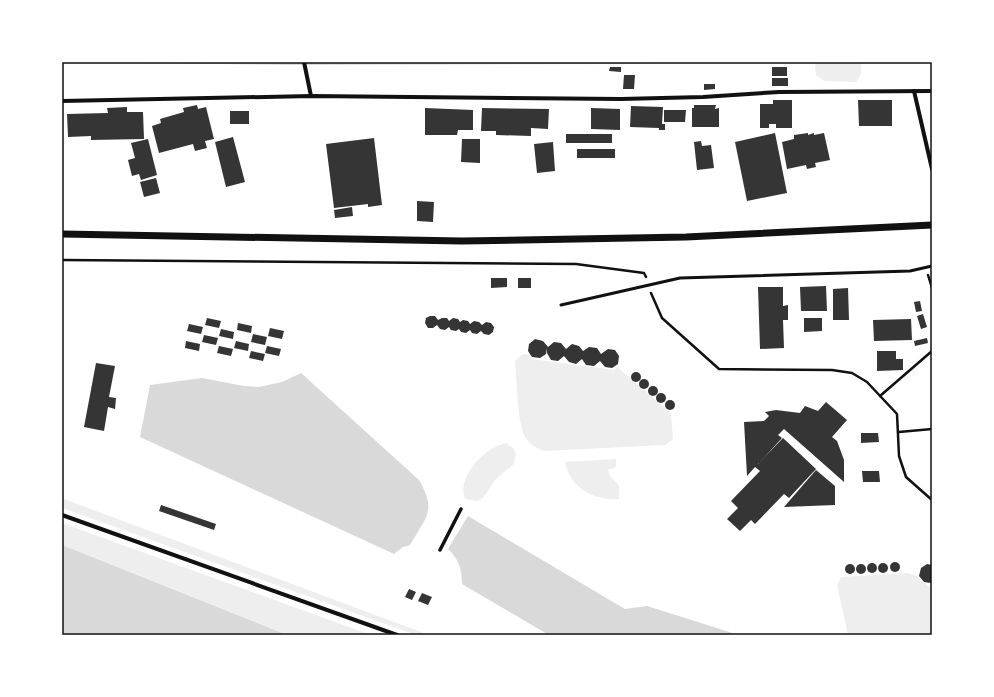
<svg xmlns="http://www.w3.org/2000/svg" width="994" height="697" font-family="'Titillium Web',sans-serif">
<style>
.green{fill:#eee}
.water{fill:#d9d9d9}
.building{fill:#353535}
.lines{fill:none;stroke-linecap:round;stroke-linejoin:round}
.path{stroke:#111;stroke-width:2.5}
.service{stroke:#111;stroke-width:3}
.pedestrian{stroke:#111;stroke-width:3.5}
.minor{stroke:#111;stroke-width:4}
.tertiary{stroke:#111;stroke-width:7}
.neatline{fill:none;stroke:#111;stroke-width:1.5}
</style>
<rect width="100%" height="100%" fill="#fff"/>
<g class="green">
<path d="M818 62H861V74L856 82 824 81 816 75 815 66Z"/>
<path d="M523 354 529 355 532 359 614 370 617 367 671 413 673 439 665 445 545 451C538 449 529 444 525 437 517 422 517 379 515 361Z"/>
<path d="M506 443 513 448 516 454 514 464 495 480 483 498 477 501 465 499C456 477 485 447 506 443Z"/>
<path d="M616 459V467L608 470 610 476 619 486V499C594 501 570 488 565 462Z"/>
<path d="M62 498 64 499 429 635H416L62 508Z"/>
<path d="M62 523 371 635H287L62 545Z"/>
<path d="M907 573 916 576 932 589V635H848L837 585 841 577Z"/>
</g>
<g class="water">
<path d="M62 62H690L626 64 292 65Z"/>
<path d="M301 373 419 480C437 511 426 517 410 545L403 547 394 554 140 437 150 385 202 378 244 386 259 387 282 382Z"/>
<path d="M468 516 625 609 647 606 739 635H549L462 584C462 570 459 559 448 549Z"/>
<path d="M62 545 287 635H62Z"/>
</g>
<g class="building">
<path d="M610 67H621V72L609 71Z"/>
<rect x="772" y="67" width="15" height="9"/>
<path d="M624 75H635L634 89H623Z"/>
<rect x="772" y="78" width="16" height="8"/>
<path d="M704 84H715V89L704 90Z"/>
<path d="M773 100H792V128H776V124H769V128H760V104H773Z"/>
<path d="M858 100H892V126H859Z"/>
<path d="M197 105 198 109 206 107 214 139 205 141 207 148 195 151 193 144 159 153 152 126 161 123 160 119 184 112 183 108Z"/>
<path d="M694 105H716L715 109 719 108V127H692V108H694Z"/>
<path d="M631 106 663 107 662 124H665V130H659V128L630 127Z"/>
<path d="M127 107V112H143L144 139 91 140V136L68 137 67 114 108 113 107 108Z"/>
<path d="M425 108 473 110V130H458L457 135H425Z"/>
<path d="M482 108 549 109 548 129 531 128V136L496 135V131H481Z"/>
<path d="M591 108 620 109V130L591 129Z"/>
<path d="M664 110H686L685 122H664Z"/>
<rect x="230" y="111" width="19" height="13"/>
<path d="M775 133 787 193 747 201 735 142Z"/>
<path d="M808 133V135L814 133V135L824 133 830 160 815 163 816 167 807 169 806 165 787 169 782 142 794 139V135Z"/>
<rect x="566" y="134" width="46" height="9"/>
<path d="M233 137 245 182 226 187 215 142Z"/>
<path d="M374 138 382 205 368 207V204L334 208 326 144Z"/>
<path d="M148 139 157 175 141 180 139 174 132 176 128 160 135 158 131 143Z"/>
<path d="M462 139H480V163L461 162Z"/>
<path d="M701 141 702 146 711 145 714 168 697 170 694 142Z"/>
<path d="M553 142 555 171 537 173 534 144Z"/>
<rect x="577" y="149" width="38" height="9"/>
<path d="M156 178 160 193 144 197 140 182Z"/>
<path d="M417 201 434 202 433 222 417 221Z"/>
<path d="M352 207 353 216 335 218 334 210Z"/>
<path d="M491 278H507V287L491 288Z"/>
<rect x="518" y="278" width="13" height="10"/>
<path d="M826 286 827 311H801L800 287Z"/>
<path d="M758 287H783V306L788 305V320H783L784 348 760 349Z"/>
<path d="M848 288 849 320H833V289Z"/>
<path d="M920 301 922 311 916 312 914 302Z"/>
<path d="M923 314 927 327 921 329 917 316Z"/>
<path d="M430 316H435L438 320 442 318H447L449 321 453 318 458 319 460 322 463 320 468 321 470 324 474 321 479 322 482 325 486 322 491 323 494 327 493 332 489 335 484 334 481 331 477 334 472 333 470 330 466 333 461 332 459 329 456 331 451 330 449 327 445 330 440 329 437 325 433 328H428L425 323 426 318Z"/>
<path d="M207 318 221 321 219 328 205 325Z"/>
<path d="M804 318H822V331L804 332Z"/>
<path d="M911 319 912 340 874 341 873 320Z"/>
<path d="M238 323 252 326 251 333 237 330Z"/>
<path d="M189 324 203 327 201 334 187 331Z"/>
<path d="M270 328 284 331 282 339 268 336Z"/>
<path d="M221 329 234 332 233 339 219 336Z"/>
<path d="M253 334 267 337 265 345 251 342Z"/>
<path d="M204 335 218 338 216 345 202 342Z"/>
<path d="M927 338 928 343 915 346 914 341Z"/>
<path d="M535 339 543 341 548 347 554 342 561 343 566 349 572 344 579 346 583 351 589 347 597 348 601 354 608 349 615 350 619 356 618 364 612 368 605 367 600 361 594 366 586 365 582 359 576 364 569 362 564 356 558 361 551 360 547 353V348L546 354 540 358 532 357 528 351 529 344Z"/>
<path d="M186 341 200 344 199 351 185 348Z"/>
<path d="M236 341 249 344 248 351 234 348Z"/>
<path d="M219 346 233 349 231 356 217 353Z"/>
<path d="M267 346 281 349 279 356 265 353Z"/>
<path d="M251 351 265 354 263 361 249 358Z"/>
<path d="M877 351H896V359H903V370L877 371Z"/>
<path d="M96 363 115 366 109 397 116 398 115 409 108 407 104 431 84 427Z"/>
<circle cx="636" cy="377" r="5"/>
<circle cx="644" cy="384" r="5"/>
<circle cx="653" cy="391" r="5"/>
<circle cx="661" cy="398" r="5"/>
<circle cx="670" cy="405" r="5"/>
<path d="M826 402 847 420 832 437 837 441 844 460V482L784 429 778 435 782 438 758 464 783 438 816 469 789 498 784 494 755 524 751 520 740 531 727 519 738 508 731 501 760 471 755 467 747 476 744 422 764 421 769 416 765 412 776 410 800 413 805 406 818 411Z"/>
<path d="M861 433H878L879 442 861 443Z"/>
<path d="M816 470 835 486V505L784 507Z"/>
<path d="M862 471H879L880 482H863Z"/>
<path d="M161 505 216 524 214 530 159 511Z"/>
<circle cx="895" cy="567" r="5"/>
<circle cx="872" cy="568" r="5"/>
<circle cx="883" cy="568" r="5"/>
<circle cx="850" cy="569" r="5"/>
<circle cx="861" cy="569" r="5"/>
<path d="M927 564 932 565 931 583 924 582 919 576 921 568Z"/>
<path d="M409 589 416 592 412 600 405 597Z"/>
<path d="M422 593 432 597 428 605 418 601Z"/>
</g>
<g class="lines">
<g class="path">
<path d="M62 260 576 264 644 273 646 277"/>
<path d="M928 275 932 288"/>
<path d="M651 293 662 318 719 369 832 370 852 373 867 382 897 414 899 456 906 477 932 500"/>
<path d="M880 396 932 351"/>
<path d="M899 432 932 429"/>
</g>
<path class="service" d="M561 305 680 278 910 271 932 266"/>
<path class="pedestrian" d="M440 550 461 509"/>
<g class="minor">
<path d="M304 62 311 96"/>
<path d="M914 91 932 169"/>
<path d="M62 101 311 96 621 99 703 97 779 92 932 91"/>
<path d="M62 515 397 635"/>
</g>
<path class="tertiary" d="M62 234 462 241 686 237 932 225"/>
</g>
<rect width="994" height="697" fill="none" stroke="#ffffff" stroke-width="126"/>
<rect x="63" y="63" width="868" height="571" class="neatline"/>
</svg>
